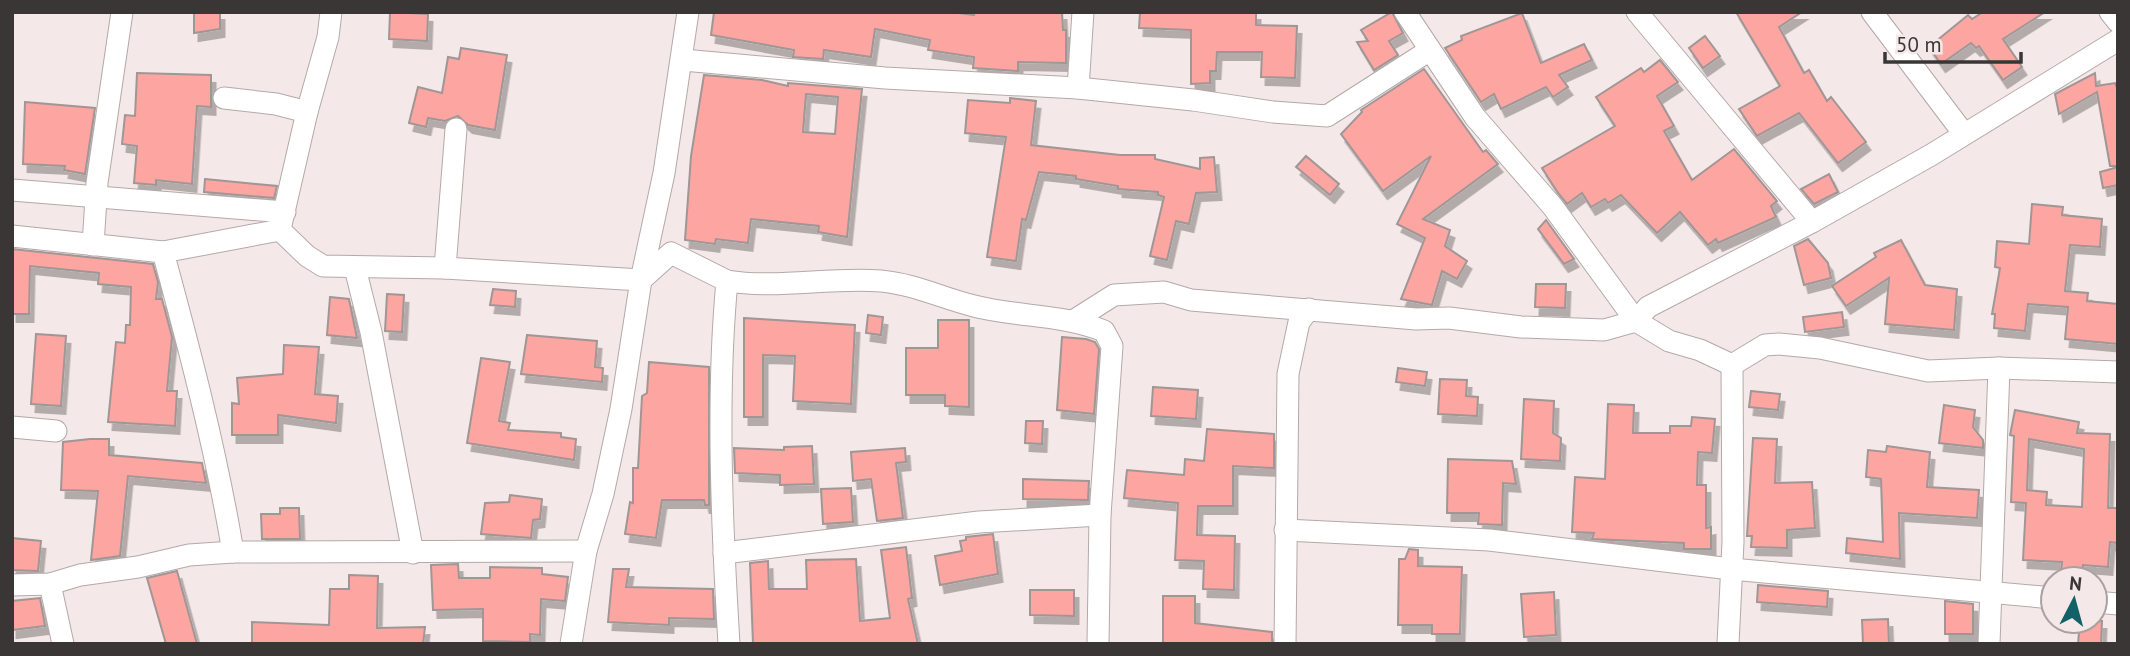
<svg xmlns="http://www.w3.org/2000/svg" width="2130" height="656" font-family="'PT Sans',sans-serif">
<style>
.building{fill:#fca5a1;stroke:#a19696;stroke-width:2;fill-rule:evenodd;filter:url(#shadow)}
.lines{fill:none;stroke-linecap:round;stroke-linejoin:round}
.street-casing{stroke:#b4a9a8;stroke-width:23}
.street{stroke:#fff;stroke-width:21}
</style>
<defs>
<filter id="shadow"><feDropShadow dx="4.5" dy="8" stdDeviation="0" flood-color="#0004"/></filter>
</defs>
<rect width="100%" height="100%" fill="#f4e9e8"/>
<g class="building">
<path d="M194 12H220V29L194 33Z"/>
<path d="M390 12 428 14 427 41 389 39Z"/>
<path d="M714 12H951L974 15V12H1062L1063 30H1066V63L1018 62V71L973 68 974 57 928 50 930 40 875 29 871 57 824 50 823 59 793 57 794 50 711 35Z"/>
<path d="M1140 12H1256V25L1297 26 1295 78 1261 77 1262 52H1217L1216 71H1210V83L1191 84V30L1139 28Z"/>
<path d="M1392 12 1403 33 1389 41 1398 55 1374 70 1357 42 1368 41 1361 30Z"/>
<path d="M1736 12H1802L1779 27 1804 73 1809 70 1827 101 1831 97 1866 142 1838 163 1799 113 1757 136 1739 109 1780 86Z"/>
<path d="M1983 12H2045L2003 39 2022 67 2003 80 1979 46 1976 48 1971 43 1941 64 1929 47 1968 15 1972 19Z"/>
<path d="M1522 13 1541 63 1584 44 1592 60 1559 75 1568 87 1553 97 1546 87 1501 109 1494 94 1481 102 1445 48 1462 40 1461 36Z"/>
<path d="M1705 36 1720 56 1703 68 1689 48Z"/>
<path d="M461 48 507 55 495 130 468 125 458 116 445 121 428 118 426 127 409 123 418 87 442 93 448 57 459 59Z"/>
<path d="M1660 60 1678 82 1657 96 1674 126 1664 131 1692 180 1734 149 1777 201 1771 206 1776 217 1718 243 1716 239 1708 245 1680 212 1657 233 1621 195 1608 203 1605 199 1591 207 1582 193 1567 204 1558 193 1542 168 1615 126 1596 97 1641 68 1644 72Z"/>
<path d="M1424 69 1483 152 1486 150 1498 164 1423 219 1450 230 1445 246 1467 261 1457 279 1442 271 1432 305 1401 299 1425 238 1397 224 1431 156 1383 191 1341 134 1362 112 1361 110Z"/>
<path d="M137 73 211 75V107L197 106 192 184 156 180V185L134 183 137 146 122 144 125 115 135 116Z"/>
<path d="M2095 73 2096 86 2115 83 2118 90V166H2110L2097 92 2059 114 2055 94Z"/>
<path d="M704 75 762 80 788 86V83L862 89 847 237 818 232 819 226 751 219 748 243 716 239 715 244 685 240 691 156ZM806 94 838 97 835 134 803 132Z"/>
<path d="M1010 98 1036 101 1031 145 1120 155H1155V159L1200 169V158L1214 157 1217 192 1196 193 1189 224 1176 221 1167 260 1150 256 1164 197 1158 195V192L1118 189V186L1076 179V176L1039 172 1026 220 1022 219 1016 261 987 257 1006 137 965 133 968 100 1010 103Z"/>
<path d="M25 102 95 108 85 174 64 170 65 166 23 164Z"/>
<path d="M1306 156 1339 184 1330 195 1296 167Z"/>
<path d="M2118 167V185L2103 188 2100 172Z"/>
<path d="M1829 174 1838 192 1814 204 1801 189Z"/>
<path d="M205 179 277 186 274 198 204 192Z"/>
<path d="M2032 204 2063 207 2062 215 2102 219 2100 247 2070 245 2065 291 2088 293 2087 301 2118 304V344L2065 339 2068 307 2028 304 2025 331 1994 328 1995 314H1992L2000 268 1995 267 1997 241 2029 244Z"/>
<path d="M1546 220 1574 259 1564 264 1538 229Z"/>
<path d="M1808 239 1828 263 1831 278 1804 285 1794 246Z"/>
<path d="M1901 240 1925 285 1957 289 1954 330 1885 324 1889 278 1846 306 1832 286 1876 257 1874 253Z"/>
<path d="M12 249 153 264 158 282 156 299H162L172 337 167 391H177L175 426 108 422 116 342 125 343 126 325H130L131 287 98 284 99 273 30 266 29 314H12Z"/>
<path d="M1536 284H1566L1565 308 1535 307Z"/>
<path d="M493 289 516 291 515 307 490 305Z"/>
<path d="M387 294 404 295 402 332 385 331Z"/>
<path d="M330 297 349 299 357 338 327 335Z"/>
<path d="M1842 312 1844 327 1805 332 1803 317Z"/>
<path d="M868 315 883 317 881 335 866 333Z"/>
<path d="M744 318 855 325 851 404 793 401 795 356 763 355V417H744Z"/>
<path d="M938 320H969V407L945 406V395H906V348H938Z"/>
<path d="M36 334 66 336 61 406 31 404Z"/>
<path d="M527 335 597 341 595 367 603 368 602 382 521 374Z"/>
<path d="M1062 337 1086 339 1095 342 1099 349 1094 414 1057 410Z"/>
<path d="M284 345 319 347 315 394 338 396 336 423 278 415V435H232V403L239 404 237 378 283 374Z"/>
<path d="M481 358 510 362 499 421 510 423 508 430 561 433V437L576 439 574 460 467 443Z"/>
<path d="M649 362 709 367V505H705L704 500H662L656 538 625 534 630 502 633 503V468H638L642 396 647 393Z"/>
<path d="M1398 368 1427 372 1425 386 1396 382Z"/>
<path d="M1440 379 1467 380 1466 396 1478 397 1477 416 1438 414Z"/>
<path d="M1153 387 1198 390 1196 419 1151 416Z"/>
<path d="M1751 391 1780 394 1778 410 1749 407Z"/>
<path d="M1524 399 1554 401 1553 433 1561 438 1560 461 1521 459Z"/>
<path d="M1608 404 1634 405 1633 433H1670V426H1691L1692 417 1715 419 1712 453 1698 452 1697 485H1706V528L1711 527V549H1684V543L1592 539 1594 533 1572 532 1575 477 1605 479Z"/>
<path d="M1944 405 1975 410 1973 427 1983 440V448L1939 443Z"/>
<path d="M2015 410 2079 422 2077 433 2110 434 2108 508H2118V543L2110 542 2108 567 2083 565 2082 573 2061 572 2062 562 2023 560 2026 503 2011 502 2014 436 2010 435ZM2029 439 2084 449 2082 507 2046 505 2047 492 2027 490Z"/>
<path d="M1026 421H1043L1042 444 1025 443Z"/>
<path d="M1207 429 1274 434V468L1233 466V506H1198L1197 535 1235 536 1234 590 1203 589 1204 561 1175 560 1178 503 1124 498 1127 470 1184 475 1185 459 1204 461Z"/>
<path d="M1753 438 1777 439 1775 483 1812 482 1815 528 1787 530V548L1751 547 1752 536H1747Z"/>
<path d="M90 439H109V455L202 463 206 483 128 476 120 556 91 560 98 491 61 490 63 442Z"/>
<path d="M812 446 814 484 780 485V475L735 473 734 448 784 450V447Z"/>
<path d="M1887 446 1930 452 1927 487 1979 490 1977 518 1899 513 1900 559 1846 553 1847 538 1883 542 1881 479 1866 477 1868 450 1886 452Z"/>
<path d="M905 448 906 462 896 463 903 518 877 521 871 479 853 481 851 452Z"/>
<path d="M1448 459 1512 461 1516 484 1503 483 1502 525 1478 524 1479 513H1447Z"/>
<path d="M1023 479 1089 481 1088 500 1023 499Z"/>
<path d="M851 488 853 522 823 524 821 489Z"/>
<path d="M510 495 542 499 540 519 533 520 531 538 481 534 485 503 509 502Z"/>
<path d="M280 508H299L300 539H262L261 514H280Z"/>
<path d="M993 534 998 574 940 585 935 556 962 551 960 541 966 540V537Z"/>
<path d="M12 538 41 541 38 571 12 570Z"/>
<path d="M906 547 912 598 908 599 918 644H753L750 563 768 561 769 589H807L806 560 856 559 860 621 890 618 881 550Z"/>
<path d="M1409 549 1418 550V566L1462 567 1460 634H1432V625H1398L1399 559H1405Z"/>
<path d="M458 564 459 578H490V567L542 568V574L568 577 565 601 541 599 540 635 530 634V642L483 641V609L433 610 431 565Z"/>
<path d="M613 569H629L626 587 713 589 714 619 669 618V625L608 622Z"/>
<path d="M177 571 197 644H166L147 578Z"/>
<path d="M349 575 378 576 377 628 425 627 423 644H252V622L329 625 330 589H349Z"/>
<path d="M1758 585 1828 591 1827 607 1757 602Z"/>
<path d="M1030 590H1074V616L1030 615Z"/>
<path d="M1554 592 1556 635 1524 637 1521 594Z"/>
<path d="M1163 596H1195V623L1272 632V644H1163Z"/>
<path d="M40 598 45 626 12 630V601Z"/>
<path d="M1945 601 1973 604V634H1945Z"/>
<path d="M1888 619 1889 644H1863L1862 620Z"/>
<path d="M2080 621H2102L2101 644H2078Z"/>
</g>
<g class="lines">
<g class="street-casing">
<g id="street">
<path d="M1405 12 1475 117 1553 207 1636 321 1648 307 1812 222 1931 155 2118 40"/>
<path d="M1637 12 1812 222"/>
<path d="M1872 12 1964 134"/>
<path d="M2110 12 2118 22"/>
<path d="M683 60 885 78 1078 88 1193 100 1273 112 1327 116 1430 50"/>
<path d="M1078 88 1083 12"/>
<path d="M224 98 276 104 307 112"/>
<path d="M12 190 285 212"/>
<path d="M281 225 307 112 328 37 331 12"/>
<path d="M12 236 163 252 280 230 307 256 323 266 445 268 641 280 671 253 727 281C716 397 722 528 729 644"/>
<path d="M93 245 97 183 122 12"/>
<path d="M163 252C190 351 216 450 233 552"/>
<path d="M355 268 371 332 413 553"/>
<path d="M445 268 456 129"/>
<path d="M727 281C778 289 829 277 881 281 914 284 942 298 974 306 1016 317 1063 314 1104 331L1112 346 1100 515 1098 644"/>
<path d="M1073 321 1114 295 1164 292 1191 300 1416 319 1449 318 1521 327 1604 330 1636 321 1669 341 1700 350 1732 365"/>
<path d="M1732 365 1765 345 1779 344 1820 348 1928 371 1999 368 2118 372"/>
<path d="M12 427 56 431"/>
<path d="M1285 530 1489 540 1731 569 2053 598"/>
<path d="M724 553 979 522 1100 515"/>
<path d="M50 584 63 644"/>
<path d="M12 585 50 584 80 575 138 567 189 555 233 552 586 551"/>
<path d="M2095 602 2118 604"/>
<path d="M571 644 586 551 603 494 621 409 641 280 664 173 688 12"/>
<path d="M1285 644 1288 374 1299 322 1309 309"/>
<path d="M1728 644 1733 542 1732 365"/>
<path d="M1989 644 1999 368"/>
</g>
</g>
<use href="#street" class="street"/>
</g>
<rect width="2130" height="656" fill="none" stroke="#3a3635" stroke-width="28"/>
<g transform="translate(2074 600) rotate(6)"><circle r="33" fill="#f4e9e8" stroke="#aaa1a0" stroke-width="2"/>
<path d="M0-5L12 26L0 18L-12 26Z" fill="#116167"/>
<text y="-10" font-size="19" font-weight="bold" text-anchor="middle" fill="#3a3635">N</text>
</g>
<path d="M1885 52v10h136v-10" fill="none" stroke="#3a3635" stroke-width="3.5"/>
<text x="1896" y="52" font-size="21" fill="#3a3635" stroke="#f4e9e8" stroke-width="5" paint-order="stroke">50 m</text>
</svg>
